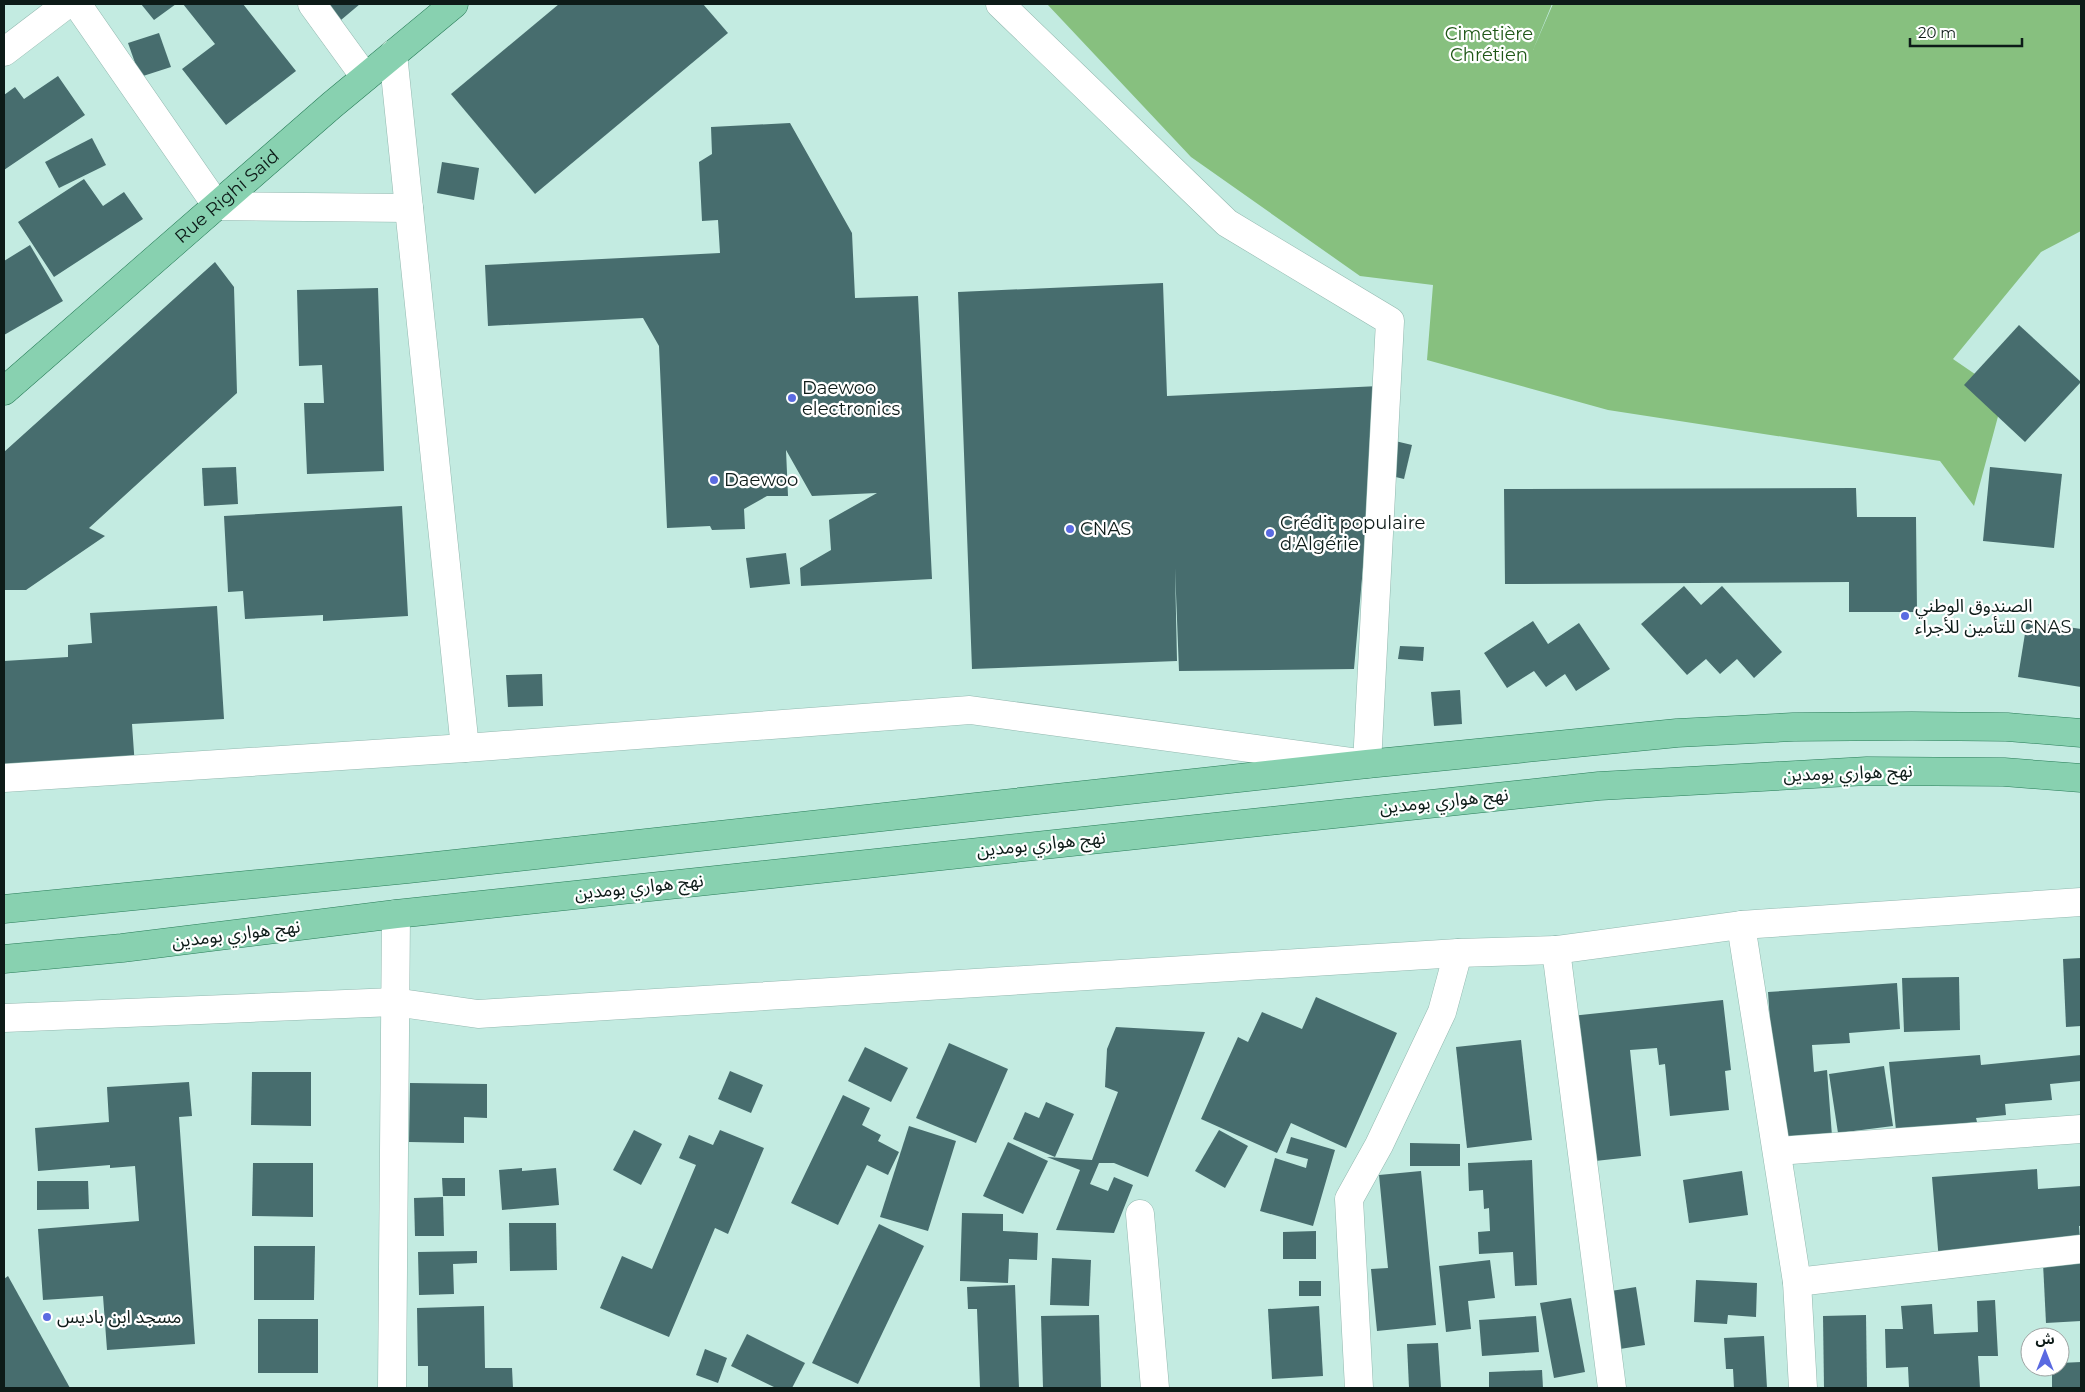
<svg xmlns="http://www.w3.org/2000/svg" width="2085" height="1392" font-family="Montserrat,'Noto Sans Arabic',sans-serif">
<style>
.green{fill:#87c07f}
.building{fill:#476d6e}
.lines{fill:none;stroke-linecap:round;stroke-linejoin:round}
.minor-casing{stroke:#92b8af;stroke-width:29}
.primary-casing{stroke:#297d59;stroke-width:29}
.minor{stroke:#fff;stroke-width:28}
.primary{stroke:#88d1b0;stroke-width:28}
.poi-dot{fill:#5a6ae1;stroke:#fff;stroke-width:2}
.labels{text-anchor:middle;stroke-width:4.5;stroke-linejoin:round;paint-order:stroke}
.park-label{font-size:18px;fill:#1f5717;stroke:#fff}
.street-label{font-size:18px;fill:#0d1b18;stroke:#fff}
.poi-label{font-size:18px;fill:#0d1b18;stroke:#fff;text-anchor:start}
</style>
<rect width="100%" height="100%" fill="#c3ebe1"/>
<path class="green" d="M1047 4H1552L1533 50 1553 4H2081V231L2041 252 1953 359 2004 394 1974 506 1940 461 1608 410 1427 360 1433 285 1360 276 1191 157Z"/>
<g class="building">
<path d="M141 4H176L154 20Z"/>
<path d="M183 4H243L296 71 226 125 182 69 215 44Z"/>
<path d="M328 4H360L341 20Z"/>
<path d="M559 4H703L728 33 535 194 451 94Z"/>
<path d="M159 33 171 67 140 77 128 43Z"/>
<path d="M58 76 85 115 4 170V95L15 87 24 99Z"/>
<path d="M790 123 852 233 855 298 918 296 932 579 801 586 800 568 831 550 829 520 877 493 812 496 786 450 788 496H767L744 509 745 529 712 530 710 526 667 528 659 346 643 318 488 326 485 265 720 253 718 220 702 221 699 162 712 154 711 127Z"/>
<path d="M92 138 106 165 59 188 45 162Z"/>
<path d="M442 162 479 168 474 200 437 193Z"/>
<path d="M84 179 103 206 124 192 143 219 54 277 18 222Z"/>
<path d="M30 245 63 301 4 335V261Z"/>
<path d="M215 262 234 287 237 393 89 528 105 536 26 590H4V452Z"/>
<path d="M1163 283 1167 396 1379 386 1354 669 1179 671 1175 568 1177 661 972 669 958 292Z"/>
<path d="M378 288 384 471 307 474 304 403H324L322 365 299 366 297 290Z"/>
<path d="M2019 325 2081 382 2025 442 1964 385Z"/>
<path d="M1391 440 1412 445 1404 479 1383 474Z"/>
<path d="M236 467 238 504 204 506 202 468Z"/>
<path d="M1990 467 2062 474 2054 548 1983 541Z"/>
<path d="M1856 488 1857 517H1916L1917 612H1849V582L1505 584 1504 489Z"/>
<path d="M402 506 408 616 323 621V615L245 619 243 591 228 592 224 516Z"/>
<path d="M786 553 790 584 750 588 746 558Z"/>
<path d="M1684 586 1701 605 1722 586 1782 652 1754 678 1737 659 1720 674 1706 659 1687 675 1641 624Z"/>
<path d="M217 606 224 719 132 724 135 767 4 775V661L68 657V645L92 643 90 613Z"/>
<path d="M1533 621 1548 644 1579 623 1610 669 1576 691 1565 674 1546 687 1534 671 1507 688 1484 653Z"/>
<path d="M2027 621 2081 629V687L2018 677Z"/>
<path d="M1400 646 1424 647 1423 661 1398 659Z"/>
<path d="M542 674 543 706 508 707 506 675Z"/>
<path d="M1460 690 1462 724 1434 726 1431 692Z"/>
<path d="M2081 958V1026L2066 1027 2063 959Z"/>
<path d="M1959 977 1960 1030 1904 1032 1902 978Z"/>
<path d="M1897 983 1900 1029 1849 1033 1850 1043 1812 1045 1814 1072 1827 1070 1832 1136 1778 1140 1768 992Z"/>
<path d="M1316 997 1397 1033 1346 1148 1291 1123 1277 1153 1201 1119 1238 1037 1248 1042 1262 1012 1302 1029Z"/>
<path d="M1723 1000 1731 1070 1725 1071 1729 1110 1670 1116 1665 1064 1659 1065 1657 1048 1630 1050 1641 1156 1586 1162 1571 1016Z"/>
<path d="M1116 1027 1205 1032 1148 1177 1114 1163H1099L1090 1184 1108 1191 1114 1177 1133 1185 1114 1233 1056 1230 1080 1170 1047 1157 1092 1160 1118 1092 1105 1087 1107 1049Z"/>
<path d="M1521 1040 1532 1140 1467 1148 1456 1047Z"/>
<path d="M949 1043 1008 1069 976 1143 916 1118Z"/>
<path d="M865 1047 908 1068 891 1102 848 1081Z"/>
<path d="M1980 1055 1981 1065 2081 1055V1081L2050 1084 2052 1100 2005 1104 2006 1115 1976 1118 1977 1122 1896 1130 1889 1062Z"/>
<path d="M1884 1066 1893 1126 1838 1133 1829 1074Z"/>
<path d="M730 1071 763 1085 751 1113 718 1099Z"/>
<path d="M252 1072H311V1126L251 1125Z"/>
<path d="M189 1082 192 1116 179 1117 195 1344 107 1350 103 1296 43 1300 38 1229 139 1221 135 1166 110 1168V1165L38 1171 35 1128 109 1122 107 1087Z"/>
<path d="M410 1083 487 1084V1118L464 1117V1143L409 1142Z"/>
<path d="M843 1095 870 1108 862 1125 881 1135 878 1141 899 1152 888 1175 867 1165 838 1225 791 1203Z"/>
<path d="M1046 1102 1074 1114 1055 1157 1013 1139 1025 1112 1039 1118Z"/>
<path d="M909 1126 956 1141 928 1231 880 1217Z"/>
<path d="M634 1130 662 1144 641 1185 613 1170Z"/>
<path d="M720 1130 764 1148 728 1234 715 1228 669 1337 600 1308 622 1256 652 1269 696 1165 679 1158 689 1135 713 1145Z"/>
<path d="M1219 1130 1248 1146 1225 1188 1195 1171Z"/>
<path d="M1291 1137 1335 1150 1313 1226 1260 1211 1275 1158 1306 1168 1308 1159 1286 1153Z"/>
<path d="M1008 1142 1048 1161 1023 1214 983 1196Z"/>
<path d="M1410 1143 1460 1144V1166H1410Z"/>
<path d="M1532 1160 1537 1285 1515 1286 1513 1252 1479 1254 1478 1232 1490 1231 1489 1208 1484 1209 1483 1190 1469 1191 1468 1163Z"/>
<path d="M253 1163H313V1217L252 1216Z"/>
<path d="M522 1168V1171L556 1168 559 1205 502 1210 499 1170Z"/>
<path d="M2037 1169 2038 1189 2081 1186V1226H2079L2081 1252 1939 1261 1932 1177Z"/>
<path d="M1421 1171 1436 1325 1377 1331 1371 1269 1388 1268 1379 1175Z"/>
<path d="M1742 1171 1748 1215 1689 1223 1683 1180Z"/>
<path d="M442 1178H465V1196H443Z"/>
<path d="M37 1181H88L89 1209 37 1210Z"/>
<path d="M443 1197 444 1236H415L414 1198Z"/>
<path d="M962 1213 1003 1214V1231L1038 1233 1037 1260 1009 1259 1008 1283 960 1281Z"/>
<path d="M509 1223H556L557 1270 510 1271Z"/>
<path d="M879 1224 924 1246 858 1384 812 1363Z"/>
<path d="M1316 1231V1259H1283V1232Z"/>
<path d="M254 1246H315L314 1300H254Z"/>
<path d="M477 1251V1263L453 1264 454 1294 419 1295 418 1252Z"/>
<path d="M1052 1258 1091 1260 1089 1306 1050 1305Z"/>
<path d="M1490 1260 1495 1298 1468 1301 1471 1329 1446 1332 1439 1266Z"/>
<path d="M2081 1261V1321L2046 1323 2043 1263Z"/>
<path d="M8 1276 70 1388H4V1279Z"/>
<path d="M1696 1280 1757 1283 1756 1317 1728 1315 1727 1324 1694 1322Z"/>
<rect x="1299" y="1281" width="22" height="15"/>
<path d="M1015 1285 1019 1388H980L977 1309H968L967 1287Z"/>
<path d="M1636 1287 1645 1345 1620 1349 1611 1291Z"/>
<path d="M1571 1298 1585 1372 1554 1378 1540 1303Z"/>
<path d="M1995 1300 1998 1356H1978L1980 1388H1909L1908 1367 1886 1368 1885 1329H1903L1901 1306 1932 1304 1934 1334 1978 1332 1977 1301Z"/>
<path d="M484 1306 485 1368H512L513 1388H428V1366H418L417 1308Z"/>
<path d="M1319 1306 1323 1376 1272 1379 1268 1309Z"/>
<path d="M1099 1315 1101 1388H1043L1041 1316Z"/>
<path d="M1866 1315 1867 1388H1824L1823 1316Z"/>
<path d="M1536 1316 1539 1352 1482 1356 1479 1320Z"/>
<rect x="258" y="1319" width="60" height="54"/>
<path d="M747 1334 805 1363 792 1388H776L731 1366Z"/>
<path d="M1764 1336 1767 1388H1734L1733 1369H1726L1724 1338Z"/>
<path d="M1438 1343 1441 1388H1409L1407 1344Z"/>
<path d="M705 1349 727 1358 718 1383 696 1375Z"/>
<path d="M2081 1362V1388H2052V1367H2060V1363Z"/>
<path d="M1542 1370 1543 1388H1489V1372Z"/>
</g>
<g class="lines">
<g class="minor-casing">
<g id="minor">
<path d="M77 4 217 206 409 208"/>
<path d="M312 4 365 77"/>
<path d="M4 52 67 4"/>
<path d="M465 748 970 710 1367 764 1390 321 1227 223 1000 4"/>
<path d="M4 778 465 748 393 54"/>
<path d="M1741 925 1797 1282 1803 1388"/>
<path d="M1556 950 1612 1388"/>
<path d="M4 1018 394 1002 478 1014 1458 953 1556 950 1741 925 2081 902"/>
<path d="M1777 1151 2081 1129"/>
<path d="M1140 1214 1155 1388"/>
<path d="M1797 1282 2081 1249"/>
<path d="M392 1388 396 914"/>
<path d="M1359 1388 1349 1199 1379 1145 1442 1012 1458 953"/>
</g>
</g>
<g class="primary-casing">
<g id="primary">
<path id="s1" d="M4 391 332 105 454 4"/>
<path d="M4 909 408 869 1367 764 1677 733 1793 727 1912 726 2007 727 2081 733"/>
<path d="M4 959 122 948 396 914 1599 786 1867 771 2004 772 2081 778"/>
</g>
</g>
<use href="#minor" class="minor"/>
<use href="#primary" class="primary"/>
</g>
<g class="poi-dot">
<circle cx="792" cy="398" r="5"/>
<circle cx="714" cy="480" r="5"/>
<circle cx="1070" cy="529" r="5"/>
<circle cx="1270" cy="533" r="5"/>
<circle cx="1905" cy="616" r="5"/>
<circle cx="47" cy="1317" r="5"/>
</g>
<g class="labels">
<g class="park-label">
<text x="1489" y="40">Cimetière<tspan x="1489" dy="21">Chrétien</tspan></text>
</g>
<g class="street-label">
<text dy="6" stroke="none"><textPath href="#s1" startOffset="296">Rue Righi Said</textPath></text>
<text transform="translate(1848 773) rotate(-2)" y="6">نهج هواري بومدين</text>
<text transform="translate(1444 801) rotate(-6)" y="6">نهج هواري بومدين</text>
<text transform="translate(1041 844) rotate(-6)" y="6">نهج هواري بومدين</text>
<text transform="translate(639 887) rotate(-6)" y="6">نهج هواري بومدين</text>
<text transform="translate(236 934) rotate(-7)" y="6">نهج هواري بومدين</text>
</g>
<g class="poi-label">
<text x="802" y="394">Daewoo<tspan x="802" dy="21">electronics</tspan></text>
<text x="724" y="486">Daewoo</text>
<text x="1280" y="529">Crédit populaire<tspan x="1280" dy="21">d'Algérie</tspan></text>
<text x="1080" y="535">CNAS</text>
<text x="1915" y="612">الصندوق الوطني<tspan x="1915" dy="21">للتأمين للأجراء CNAS</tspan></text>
<text x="57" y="1323">مسجد ابن باديس</text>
</g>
</g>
<rect width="2085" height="1392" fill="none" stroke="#0d1b18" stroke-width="10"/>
<g transform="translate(2045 1352)"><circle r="24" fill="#ffffff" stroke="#9ea4a3"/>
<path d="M0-4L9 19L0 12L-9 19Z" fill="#5a6ae1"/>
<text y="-8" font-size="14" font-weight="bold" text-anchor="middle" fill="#0d1b18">ش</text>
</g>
<path d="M1910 38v8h112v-8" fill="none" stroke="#0d1b18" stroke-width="2.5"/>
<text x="1918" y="38" font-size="15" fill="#0d1b18" stroke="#ffffff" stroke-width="4" paint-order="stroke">20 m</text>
</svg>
